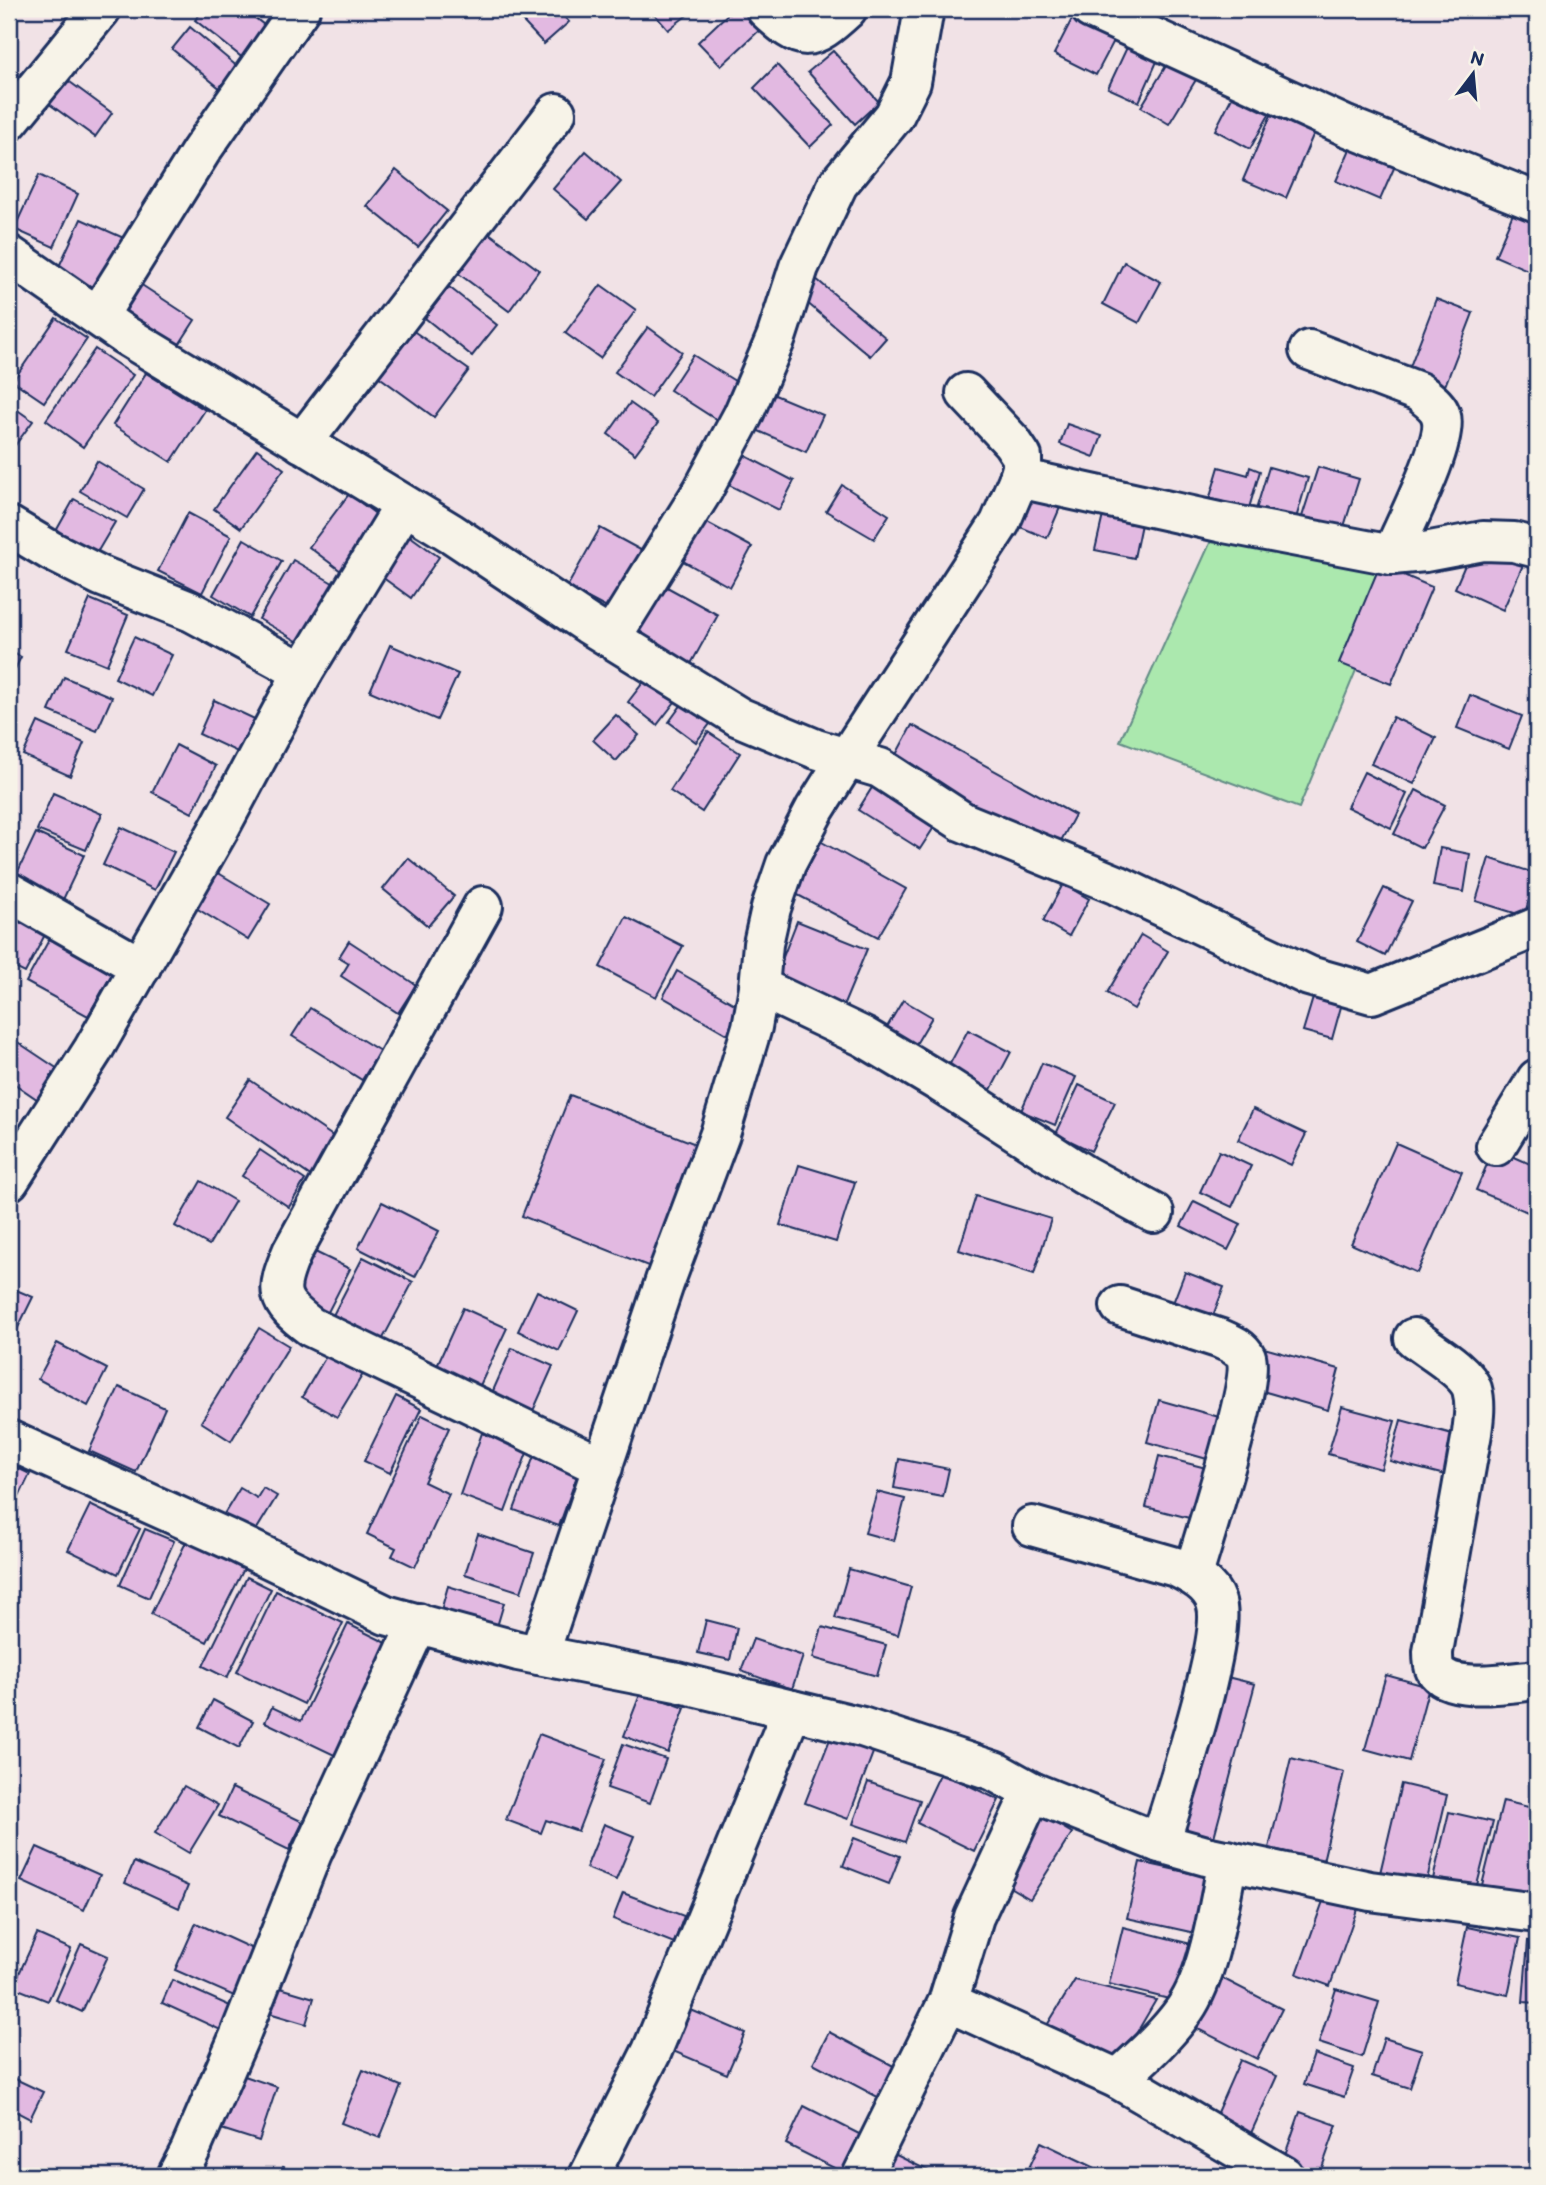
<svg xmlns="http://www.w3.org/2000/svg" width="1546" height="2185" font-family="Itim,sans-serif">
<style>
.green{fill:#abe8ae;stroke:#638c86;stroke-width:2}
.building{fill:#e2b9e1;stroke:#1b2f5e;stroke-width:2}
.lines{fill:none;stroke-linecap:round;stroke-linejoin:round}
.minor-casing{stroke:#1b2f5e;stroke-width:44}
.minor{stroke:#f7f3e8;stroke-width:38}
</style>
<rect width="100%" height="100%" fill="#f1e2e6"/>
<filter id="ink" filterUnits="userSpaceOnUse"><feTurbulence type="fractalNoise" baseFrequency=".0143" numOctaves="2"/><feDisplacementMap in="SourceGraphic" scale="14" xChannelSelector="R" yChannelSelector="G"/><feConvolveMatrix kernelMatrix="1 2 1 2 8 2 1 2 1" color-interpolation-filters="sRGB"/></filter>
<g filter="url(#ink)">
<path class="green" d="M1221 519 1400 564 1299 808 1120 741Z"/>
<g class="building">
<path d="M204 9H244L274 33 249 63 195 20Z"/>
<path d="M259 9H285L275 21Z"/>
<path d="M511 9H557L569 22 544 44Z"/>
<path d="M650 9H695L668 30Z"/>
<path d="M733 9H747L764 26 721 66 698 42Z"/>
<path d="M1074 15 1116 37 1096 75 1054 54Z"/>
<path d="M190 27 245 73 227 94 172 49Z"/>
<path d="M1129 43 1159 57 1139 102 1108 88Z"/>
<path d="M833 51 879 102 855 124 808 72Z"/>
<path d="M1169 61 1197 78 1169 124 1141 107Z"/>
<path d="M777 65 833 125 810 147 754 88Z"/>
<path d="M55 71 112 113 95 137 37 95Z"/>
<path d="M1234 93 1270 113 1250 149 1215 130Z"/>
<path d="M1271 115 1314 133 1286 198 1243 180Z"/>
<path d="M1354 140 1398 159 1380 200 1336 181Z"/>
<path d="M586 151 621 182 588 219 553 189Z"/>
<path d="M396 170 447 211 418 247 367 206Z"/>
<path d="M39 175 78 194 54 247 14 229Z"/>
<path d="M1517 204 1537 213V274L1495 256Z"/>
<path d="M81 219 126 239 101 293 56 273Z"/>
<path d="M485 230 539 270 509 311 455 271Z"/>
<path d="M1124 262 1161 282 1139 323 1103 304Z"/>
<path d="M131 278 195 320 175 351 110 311Z"/>
<path d="M815 278 886 338 870 356 799 296Z"/>
<path d="M601 285 636 310 600 358 565 333Z"/>
<path d="M449 287 497 325 472 356 425 318Z"/>
<path d="M1436 299 1473 313 1443 391 1406 377Z"/>
<path d="M56 318 87 339 44 402 13 381Z"/>
<path d="M648 327 682 352 650 397 615 372Z"/>
<path d="M412 330 469 370 434 417 378 376Z"/>
<path d="M95 349 133 375 83 447 46 420Z"/>
<path d="M693 355 743 386 720 422 670 390Z"/>
<path d="M146 373 205 410 171 462 113 425Z"/>
<path d="M770 393 823 415 806 452 754 429Z"/>
<path d="M630 403 658 423 635 454 608 434Z"/>
<path d="M9 404 33 421 13 448 9 445Z"/>
<path d="M1067 424 1102 436 1094 457 1060 444Z"/>
<path d="M257 449 284 469 241 528 214 509Z"/>
<path d="M744 455 794 481 779 510 729 485Z"/>
<path d="M97 461 144 489 127 518 80 491Z"/>
<path d="M1219 467 1248 475 1250 467 1260 471 1246 518 1207 507Z"/>
<path d="M1269 467 1308 478 1294 525 1255 513Z"/>
<path d="M1318 467 1359 479 1341 536 1300 523Z"/>
<path d="M842 485 889 515 874 539 826 511Z"/>
<path d="M1021 485 1062 503 1047 538 1006 521Z"/>
<path d="M349 494 385 521 345 574 309 547Z"/>
<path d="M74 499 115 522 95 556 55 533Z"/>
<path d="M1104 511 1142 519 1134 558 1095 550Z"/>
<path d="M188 513 231 536 202 593 158 571Z"/>
<path d="M698 518 752 547 730 587 676 557Z"/>
<path d="M600 528 648 554 616 613 567 587Z"/>
<path d="M403 531 439 557 411 598 375 572Z"/>
<path d="M244 539 282 561 250 617 213 595Z"/>
<path d="M1474 544 1523 565 1503 610 1455 588Z"/>
<path d="M293 560 338 586 304 645 259 619Z"/>
<path d="M1380 565 1432 587 1391 684 1339 663Z"/>
<path d="M656 581 718 615 687 671 625 637Z"/>
<path d="M90 599 128 615 107 665 68 649Z"/>
<path d="M134 637 172 655 152 696 115 678Z"/>
<path d="M390 645 458 674 437 720 370 691Z"/>
<path d="M9 651 21 657 9 681Z"/>
<path d="M649 675 678 698 657 725 628 702Z"/>
<path d="M64 677 112 697 97 731 49 711Z"/>
<path d="M1470 695 1522 716 1509 749 1457 728Z"/>
<path d="M214 700 261 722 246 756 199 734Z"/>
<path d="M685 700 713 720 696 742 669 722Z"/>
<path d="M616 715 639 735 616 761 593 740Z"/>
<path d="M1393 717 1436 738 1414 784 1371 764Z"/>
<path d="M38 722 84 743 70 776 23 755Z"/>
<path d="M912 725 1075 815 1055 852 892 762Z"/>
<path d="M708 732 740 753 702 812 670 791Z"/>
<path d="M176 745 216 766 192 813 152 792Z"/>
<path d="M1364 772 1407 794 1391 828 1347 807Z"/>
<path d="M878 778 940 818 920 849 858 810Z"/>
<path d="M1416 790 1445 805 1422 848 1394 834Z"/>
<path d="M53 793 102 814 86 850 37 830Z"/>
<path d="M121 827 174 852 155 890 103 865Z"/>
<path d="M36 833 84 855 60 906 12 884Z"/>
<path d="M820 841 906 889 878 937 792 892Z"/>
<path d="M1440 848 1470 854 1464 892 1433 886Z"/>
<path d="M408 858 454 896 428 926 383 889Z"/>
<path d="M1489 858 1537 874 1524 916 1476 901Z"/>
<path d="M210 868 270 904 248 940 188 903Z"/>
<path d="M1063 884 1089 899 1069 936 1043 921Z"/>
<path d="M1384 888 1412 901 1385 956 1357 942Z"/>
<path d="M12 909 49 927 25 973 9 965V916Z"/>
<path d="M626 917 683 946 656 997 600 967Z"/>
<path d="M797 921 867 949 840 1014 773 983Z"/>
<path d="M1141 935 1168 951 1134 1009 1107 993Z"/>
<path d="M51 936 114 970 88 1016 26 982Z"/>
<path d="M349 941 416 985 398 1013 341 976 349 963 339 957Z"/>
<path d="M677 971 743 1009 729 1035 663 997Z"/>
<path d="M1316 988 1344 996 1332 1039 1303 1031Z"/>
<path d="M903 1000 932 1017 906 1061 877 1044Z"/>
<path d="M310 1008 380 1051 362 1080 292 1036Z"/>
<path d="M968 1030 1011 1052 987 1097 945 1073Z"/>
<path d="M10 1037 67 1075 47 1106 9 1080Z"/>
<path d="M1042 1063 1076 1077 1055 1125 1021 1111Z"/>
<path d="M250 1080 340 1141 315 1179 225 1117Z"/>
<path d="M1079 1085 1115 1102 1091 1151 1056 1134Z"/>
<path d="M570 1095 701 1146 653 1268 522 1216Z"/>
<path d="M1253 1109 1306 1134 1291 1165 1238 1140Z"/>
<path d="M1396 1143 1462 1172 1417 1273 1351 1244Z"/>
<path d="M1494 1148 1537 1167V1216L1476 1190Z"/>
<path d="M260 1150 305 1180 289 1207 242 1176Z"/>
<path d="M1219 1151 1251 1166 1232 1207 1200 1192Z"/>
<path d="M799 1165 855 1182 836 1242 780 1225Z"/>
<path d="M201 1181 235 1201 209 1245 175 1226Z"/>
<path d="M976 1196 1051 1219 1034 1274 959 1250Z"/>
<path d="M1194 1201 1241 1224 1228 1250 1181 1226Z"/>
<path d="M382 1202 439 1231 415 1277 358 1248Z"/>
<path d="M311 1250 350 1269 325 1318 288 1298Z"/>
<path d="M363 1257 413 1282 379 1346 330 1321Z"/>
<path d="M1185 1272 1224 1287 1207 1331 1168 1316Z"/>
<path d="M9 1287 33 1297 9 1346Z"/>
<path d="M537 1291 578 1311 559 1351 518 1331Z"/>
<path d="M463 1308 507 1328 476 1394 433 1374Z"/>
<path d="M259 1328 289 1346 231 1441 201 1422Z"/>
<path d="M57 1343 107 1369 88 1406 38 1379Z"/>
<path d="M512 1348 553 1366 529 1420 488 1402Z"/>
<path d="M1264 1348 1339 1369 1328 1410 1252 1388Z"/>
<path d="M328 1353 363 1374 337 1417 302 1397Z"/>
<path d="M119 1387 165 1408 136 1472 89 1451Z"/>
<path d="M396 1396 421 1409 390 1473 364 1461Z"/>
<path d="M1159 1400 1226 1419 1214 1461 1147 1442Z"/>
<path d="M1342 1407 1395 1421 1381 1469 1328 1454Z"/>
<path d="M422 1415 449 1428 424 1482 449 1494 415 1567 392 1556 396 1548 367 1534Z"/>
<path d="M1401 1420 1456 1435 1445 1475 1390 1461Z"/>
<path d="M482 1433 528 1450 505 1512 460 1495Z"/>
<path d="M534 1456 578 1473 559 1526 514 1510Z"/>
<path d="M1159 1456 1218 1471 1205 1522 1146 1507Z"/>
<path d="M899 1459 949 1469 943 1497 894 1488Z"/>
<path d="M9 1464 30 1474 9 1518Z"/>
<path d="M240 1488 257 1498 263 1488 277 1496 252 1537 221 1519Z"/>
<path d="M877 1492 905 1499 894 1541 865 1533Z"/>
<path d="M90 1505 140 1529 118 1574 68 1550Z"/>
<path d="M145 1529 174 1541 149 1598 120 1585Z"/>
<path d="M478 1534 534 1553 521 1592 465 1574Z"/>
<path d="M187 1540 244 1569 207 1642 151 1614Z"/>
<path d="M849 1569 911 1587 898 1635 835 1618Z"/>
<path d="M247 1577 271 1589 227 1678 203 1666Z"/>
<path d="M448 1586 504 1603 496 1630 440 1614Z"/>
<path d="M276 1591 343 1623 304 1704 237 1672Z"/>
<path d="M706 1620 737 1628 730 1660 698 1653Z"/>
<path d="M348 1624 403 1651 349 1762 265 1722 272 1707 301 1721Z"/>
<path d="M822 1627 886 1645 877 1676 813 1658Z"/>
<path d="M753 1639 803 1656 792 1689 741 1671Z"/>
<path d="M1211 1673 1255 1684 1214 1837 1171 1825Z"/>
<path d="M1386 1675 1429 1687 1409 1761 1365 1749Z"/>
<path d="M641 1692 685 1708 668 1753 624 1736Z"/>
<path d="M213 1700 253 1721 239 1748 199 1727Z"/>
<path d="M539 1734 606 1759 578 1831 546 1820 541 1833 506 1820Z"/>
<path d="M832 1734 874 1750 848 1819 805 1803Z"/>
<path d="M623 1744 666 1759 650 1803 607 1788Z"/>
<path d="M1291 1758 1344 1772 1323 1861 1269 1848Z"/>
<path d="M941 1772 999 1800 974 1851 917 1823Z"/>
<path d="M868 1782 920 1800 905 1842 853 1824Z"/>
<path d="M1401 1784 1447 1795 1426 1884 1380 1873Z"/>
<path d="M184 1786 218 1805 189 1853 155 1833Z"/>
<path d="M232 1788 303 1822 289 1850 219 1816Z"/>
<path d="M1503 1801 1537 1809V1880L1532 1901 1481 1889Z"/>
<path d="M1449 1812 1493 1822 1476 1889 1433 1879Z"/>
<path d="M1043 1816 1072 1833 1030 1899 1001 1882Z"/>
<path d="M604 1824 634 1836 616 1880 586 1868Z"/>
<path d="M854 1838 900 1856 889 1884 843 1866Z"/>
<path d="M37 1847 100 1875 84 1910 21 1881Z"/>
<path d="M134 1862 188 1886 179 1908 125 1883Z"/>
<path d="M1140 1862 1217 1879 1204 1935 1127 1918Z"/>
<path d="M1327 1890 1360 1901 1330 1986 1297 1974Z"/>
<path d="M623 1893 684 1916 674 1943 613 1919Z"/>
<path d="M196 1923 255 1950 234 1996 175 1970Z"/>
<path d="M1123 1927 1195 1945 1181 2002 1109 1984Z"/>
<path d="M1467 1927 1520 1938 1508 1995 1455 1983Z"/>
<path d="M37 1934 71 1949 48 2001 13 1987Z"/>
<path d="M1528 1941 1537 1942V2003L1523 2002Z"/>
<path d="M81 1944 108 1956 82 2012 56 2000Z"/>
<path d="M1212 1973 1282 2009 1257 2059 1186 2023Z"/>
<path d="M172 1980 237 2009 227 2033 162 2003Z"/>
<path d="M1075 1980 1156 2000 1116 2068 1046 2027Z"/>
<path d="M267 1984 314 1998 306 2024 259 2010Z"/>
<path d="M1336 1989 1379 2002 1362 2057 1319 2043Z"/>
<path d="M691 2010 745 2033 727 2074 673 2051Z"/>
<path d="M829 2032 903 2071 887 2102 813 2063Z"/>
<path d="M1384 2038 1422 2050 1410 2088 1372 2076Z"/>
<path d="M1314 2054 1354 2068 1344 2097 1304 2084Z"/>
<path d="M1240 2060 1277 2076 1247 2142 1211 2126Z"/>
<path d="M363 2070 401 2086 380 2138 341 2123Z"/>
<path d="M230 2071 277 2087 259 2141 212 2126Z"/>
<path d="M9 2076 43 2092 30 2119 9 2108Z"/>
<path d="M804 2106 869 2139 850 2176 786 2144Z"/>
<path d="M1300 2112 1337 2125 1319 2176H1312L1281 2166Z"/>
<path d="M1041 2142 1110 2175 1041 2176 1028 2170Z"/>
<path d="M882 2148 935 2174 934 2176H869Z"/>
<path d="M283 2167 305 2176H279Z"/>
</g>
<g class="lines">
<g class="minor-casing">
<g id="minor">
<path d="M766 9C803 44 810 43 847 9"/>
<path d="M1091 9 1346 126 1537 202"/>
<path d="M9 121 101 9"/>
<path d="M9 255 123 334 451 533 588 624 739 717 816 749 880 768 963 822 1117 885 1309 976 1372 994 1537 927"/>
<path d="M98 316 201 151 300 9"/>
<path d="M1309 350 1419 392C1427 399 1438 405 1441 416 1449 441 1403 528 1392 555"/>
<path d="M302 443 556 113"/>
<path d="M1019 478 1219 522 1392 555 1425 552 1483 541 1514 542 1537 548"/>
<path d="M9 526 51 551 101 576 192 612 303 672"/>
<path d="M611 638 703 490 743 415 776 338 799 267 838 184 894 116 911 82 924 9"/>
<path d="M9 892 141 967"/>
<path d="M483 906 292 1252C275 1292 276 1301 311 1327L603 1467"/>
<path d="M759 987 864 1037 941 1083 1084 1175 1154 1213"/>
<path d="M1496 1146 1537 1079"/>
<path d="M9 1181 93 1050 219 829 303 672 404 506"/>
<path d="M1120 1306 1221 1339C1230 1343 1242 1348 1246 1357 1255 1382 1203 1540 1193 1575"/>
<path d="M1414 1338C1429 1350 1466 1370 1472 1389 1476 1403 1474 1418 1472 1433L1433 1652C1433 1657 1433 1665 1435 1669 1449 1694 1513 1682 1537 1680"/>
<path d="M9 1440 235 1542 386 1615 518 1651 677 1682 862 1727 994 1771 1032 1792 1160 1843 1206 1856 1370 1891 1537 1913"/>
<path d="M1032 1526 1176 1567C1192 1575 1210 1584 1216 1602 1228 1638 1173 1799 1160 1843"/>
<path d="M539 1655 665 1281 720 1134 752 1027 759 987 763 944 771 908 786 864 815 809 847 758 1000 523 1019 478 1022 468V457L1012 442 966 393"/>
<path d="M948 2002 1118 2079 1284 2176"/>
<path d="M1118 2079C1141 2058 1167 2035 1185 2009 1210 1973 1219 1904 1228 1860"/>
<path d="M177 2176 190 2151 240 2035 312 1853 418 1623"/>
<path d="M589 2176 652 2051 792 1710"/>
<path d="M862 2176 948 2002 974 1917 1032 1792"/>
</g>
</g>
<use href="#minor" class="minor"/>
</g>
</g>
<rect width="1546" height="2185" fill="none" stroke="#f7f3e8" stroke-width="35"/>
<rect x="18" y="18" width="1511" height="2150" fill="none" stroke="#1b2f5e" stroke-width="2.5" filter="url(#ink)"/>
<g transform="translate(1473 74) rotate(16)" stroke="#f7f3e8" stroke-width="5" paint-order="stroke">
<path d="M0-5L12 26L0 18L-12 26Z" fill="#1b2f5e"/>
<text y="-10" font-size="19" font-weight="bold" text-anchor="middle" fill="#1b2f5e">N</text>
</g>
</svg>
